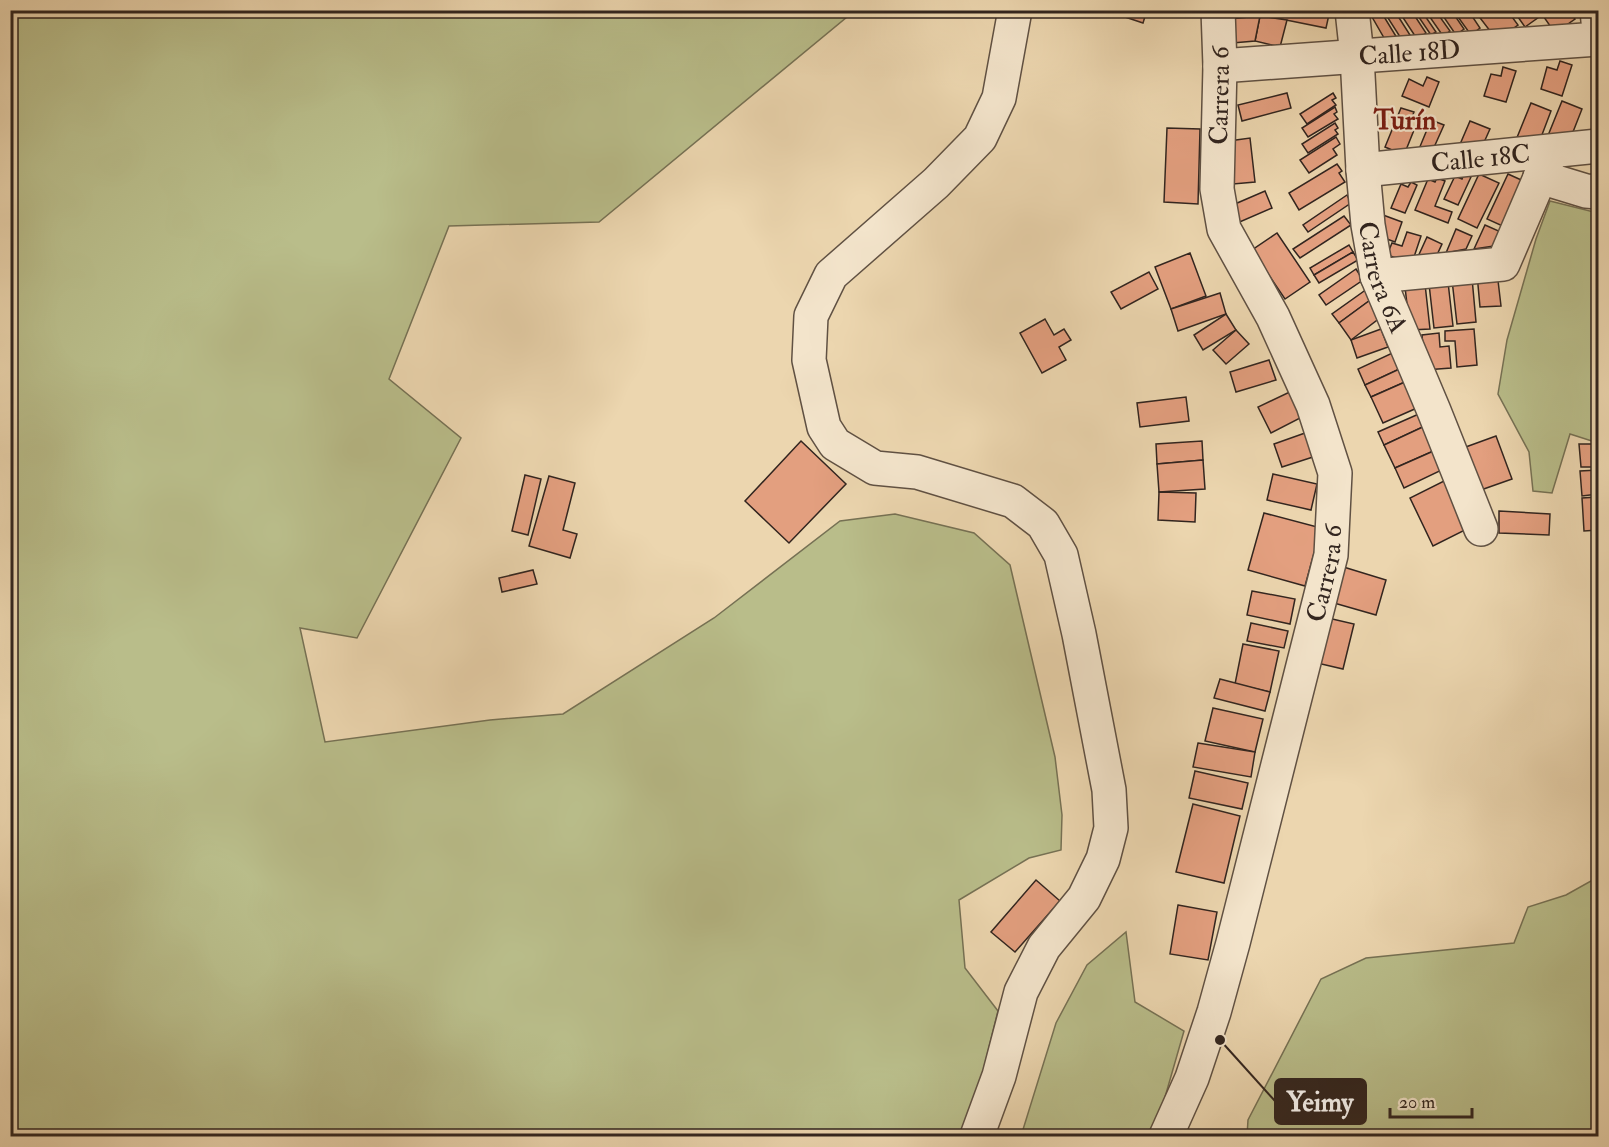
<svg xmlns="http://www.w3.org/2000/svg" width="1609" height="1147" font-family="'IM FELL Double Pica',serif">
<style>
.green{fill:#b9bd8a;stroke:#767154;stroke-width:1.5}
.building{fill:#e39f7f;stroke:#32251f;stroke-width:1.5}
.lines{fill:none;stroke-linecap:round;stroke-linejoin:round}
.minor-casing{stroke:#605143;stroke-width:36}
.minor{stroke:#f3e4cb;stroke-width:33}
.labels{text-anchor:middle;stroke-width:4.5;stroke-linejoin:round;paint-order:stroke}
.street-label{font-size:26px;fill:#32251f;stroke:#f3e4cb}
.neighbourhood-label{font-size:27px;font-weight:bold;fill:#7a1f14;stroke:#f3e4cb}
.leader{fill:none;stroke:#32251f;stroke-width:2}
.callout-dot{fill:#32251f;stroke:#f3e4cb;stroke-width:2}
.callout{fill:#32251f;stroke:#32251f;stroke-width:2}
.callout-label{font-size:27px;text-anchor:middle;font-weight:bold;fill:#fff}
</style>
<rect width="100%" height="100%" fill="#ecd6af"/>
<filter id="stains"><feTurbulence type="fractalNoise" baseFrequency=".00333" numOctaves="4"/><feColorMatrix values="0 0 0 0 .2 0 0 0 0 .09 0 0 0 0 .02 0 0 0 .5 -.17"/></filter>
<radialGradient id="worn" r=".72"><stop offset=".6" stop-color="#630" stop-opacity="0"/><stop offset="1" stop-color="#630" stop-opacity=".3"/></radialGradient>
<g class="green">
<path d="M852 10 853 12 599 222 449 226 389 379 461 438 357 638 300 628 325 742 490 720 563 714 714 618 840 521 895 514 974 533 1010 565 1055 757 1062 815 1061 850 1029 858 959 900 965 968 998 1011 971 1120 965 1136H11V11Z"/>
<path d="M1550 201 1598 213V443L1570 434 1552 493 1533 491 1529 452 1498 394 1507 340 1536 239Z"/>
<path d="M1598 877V1136H1247L1248 1120 1321 979 1366 958 1514 943 1528 907 1566 895Z"/>
<path d="M1126 932 1135 1002 1184 1031 1161 1111 1151 1136H1021L1056 1023 1087 965Z"/>
</g>
<g class="building">
<path d="M1104 10H1147L1143 23Z"/>
<path d="M1227 10H1265V12L1228 19Z"/>
<path d="M1267 10H1330L1326 28 1266 16Z"/>
<path d="M1368 10H1380L1397 38 1387 43Z"/>
<path d="M1398 10H1411L1426 33 1417 39Z"/>
<path d="M1414 10H1421L1436 32 1431 35Z"/>
<path d="M1425 10H1435L1450 31 1443 36Z"/>
<path d="M1439 10H1451L1464 29 1456 35Z"/>
<path d="M1453 10H1468L1480 28 1471 35Z"/>
<path d="M1474 10H1507L1518 25 1497 40Z"/>
<path d="M1513 10H1535L1539 17 1525 27Z"/>
<path d="M1539 10H1569L1575 19 1555 33Z"/>
<path d="M1396 13 1410 35 1402 40 1388 18Z"/>
<path d="M1260 16 1287 20 1280 47 1255 41Z"/>
<path d="M1260 16 1255 41 1221 44 1228 19Z"/>
<path d="M1560 61 1572 65 1562 96 1541 89 1547 67 1557 70Z"/>
<path d="M1503 67 1516 71 1506 102 1484 96 1491 74 1501 76Z"/>
<path d="M1427 77 1439 82 1429 107 1402 96 1409 79 1423 86Z"/>
<path d="M1287 93 1291 108 1242 121 1238 105Z"/>
<path d="M1333 93 1336 98 1332 100 1336 105 1307 124 1300 114Z"/>
<path d="M1562 101 1582 109 1571 137 1547 138Z"/>
<path d="M1531 103 1551 111 1540 140H1516Z"/>
<path d="M1335 107 1337 112 1334 114 1338 119 1308 137 1302 128Z"/>
<path d="M1401 108 1414 112 1408 127 1414 130 1404 155 1385 147Z"/>
<path d="M1431 120 1444 125 1431 154 1419 149Z"/>
<path d="M1470 121 1490 129 1481 149H1458Z"/>
<path d="M1335 123 1338 128 1335 130 1338 134 1308 153 1302 144Z"/>
<path d="M1167 128 1200 129 1198 204 1164 202Z"/>
<path d="M1336 137 1340 144 1333 149 1337 155 1309 173 1300 160Z"/>
<path d="M1250 138 1255 182 1233 184 1229 141Z"/>
<path d="M1337 164 1342 171 1339 173 1345 182 1299 210 1289 193Z"/>
<path d="M1464 174 1471 177 1458 205 1444 199 1455 176 1462 179Z"/>
<path d="M1479 174 1499 183 1477 228 1458 219Z"/>
<path d="M1508 174 1528 183 1507 228 1487 219Z"/>
<path d="M1437 178 1445 181 1435 206 1452 212 1448 223 1415 210 1428 179 1435 182Z"/>
<path d="M1411 182 1417 185 1405 213 1391 208 1401 184 1408 187Z"/>
<path d="M1265 191 1272 208 1235 224 1228 207Z"/>
<path d="M1347 195 1351 203 1308 232 1303 225Z"/>
<path d="M1383 215 1402 222 1395 242 1376 235Z"/>
<path d="M1344 216 1351 225 1300 258 1293 249Z"/>
<path d="M1485 225 1501 232 1494 246 1474 249Z"/>
<path d="M1456 229 1472 236 1466 249 1446 253Z"/>
<path d="M1407 232 1421 236 1412 263 1387 255 1392 243 1402 246Z"/>
<path d="M1277 233 1310 282 1285 299 1252 250Z"/>
<path d="M1427 237 1442 244 1436 257 1416 261Z"/>
<path d="M1349 245 1353 252 1314 275 1310 268Z"/>
<path d="M1353 252 1358 260 1319 283 1314 275Z"/>
<path d="M1190 253 1206 296 1171 309 1155 267Z"/>
<path d="M1356 269 1363 280 1326 305 1319 295Z"/>
<path d="M1149 272 1158 289 1121 309 1111 292Z"/>
<path d="M1497 272 1501 306 1480 307 1477 274Z"/>
<path d="M1472 278 1476 322 1457 324 1452 280Z"/>
<path d="M1448 282 1453 326 1434 328 1429 284Z"/>
<path d="M1425 284 1430 329 1410 330 1405 287Z"/>
<path d="M1367 289 1373 298 1339 323 1332 314Z"/>
<path d="M1220 293 1226 314 1178 331 1171 309Z"/>
<path d="M1373 298 1385 314 1351 340 1339 323Z"/>
<path d="M1226 314 1236 330 1203 350 1194 335Z"/>
<path d="M1045 319 1054 335 1064 329 1071 340 1059 347 1066 360 1042 373 1020 333Z"/>
<path d="M1381 329 1388 347 1357 358 1351 340Z"/>
<path d="M1474 329 1477 365 1457 367 1455 341H1445V331Z"/>
<path d="M1236 330 1249 344 1226 364 1213 350Z"/>
<path d="M1439 333 1440 347 1449 346 1451 368 1425 370 1422 335Z"/>
<path d="M1401 349 1408 365 1365 385 1358 369Z"/>
<path d="M1269 360 1276 380 1236 392 1230 372Z"/>
<path d="M1408 365 1414 378 1371 397 1365 385Z"/>
<path d="M1414 378 1426 404 1383 423 1371 397Z"/>
<path d="M1296 389 1308 414 1271 433 1258 407Z"/>
<path d="M1186 397 1189 421 1140 427 1137 403Z"/>
<path d="M1421 413 1427 425 1384 445 1378 432Z"/>
<path d="M1427 425 1438 449 1395 468 1384 445Z"/>
<path d="M1305 433 1313 457 1282 467 1274 444Z"/>
<path d="M1496 436 1512 479 1478 491 1463 448Z"/>
<path d="M801 441 846 484 789 543 745 501Z"/>
<path d="M1202 441 1203 460 1157 464 1156 444Z"/>
<path d="M1579 444H1598V467H1581Z"/>
<path d="M1438 449 1446 468 1404 488 1395 468Z"/>
<path d="M1203 460 1205 489 1159 492 1157 464Z"/>
<path d="M1598 470V494L1582 496 1580 471Z"/>
<path d="M1273 474 1317 484 1311 510 1267 500Z"/>
<path d="M525 475 541 479 528 535 512 531Z"/>
<path d="M549 476 575 483 563 530 577 534 570 558 529 546Z"/>
<path d="M1450 478 1473 526 1433 546 1410 498Z"/>
<path d="M1159 492 1196 493 1195 522 1158 520Z"/>
<path d="M1598 497V530L1584 531 1582 498Z"/>
<path d="M1499 511 1550 514 1549 535 1499 533Z"/>
<path d="M1264 513 1321 528 1305 586 1248 570Z"/>
<path d="M1337 565 1386 580 1376 615 1327 601Z"/>
<path d="M533 570 537 584 502 592 499 578Z"/>
<path d="M1252 591 1295 599 1290 624 1247 615Z"/>
<path d="M1328 618 1354 624 1343 669 1317 663Z"/>
<path d="M1251 623 1288 631 1284 648 1247 641Z"/>
<path d="M1243 644 1279 651 1270 692 1235 684Z"/>
<path d="M1220 679 1270 692 1265 711 1214 698Z"/>
<path d="M1213 708 1263 719 1255 752 1205 741Z"/>
<path d="M1198 743 1255 752 1251 777 1193 767Z"/>
<path d="M1195 771 1248 783 1242 809 1189 798Z"/>
<path d="M1193 804 1240 816 1224 883 1176 872Z"/>
<path d="M1036 880 1060 901 1015 952 991 932Z"/>
<path d="M1178 905 1217 912 1208 960 1170 954Z"/>
</g>
<g class="lines">
<g class="minor-casing">
<g id="minor">
<path id="s1" d="M1352 10 1357 56 1363 170 1368 225 1377 276 1434 411 1481 529"/>
<path d="M1597 10 1598 21"/>
<path id="s2" d="M1220 66 1598 39"/>
<path id="s3" d="M1363 170 1598 146"/>
<path d="M1540 177 1586 191 1598 192"/>
<path d="M1377 276 1503 264 1551 152"/>
<path d="M977 1136 999 1076 1021 992 1044 947 1084 898 1103 859 1111 828 1109 790 1079 634 1061 555 1043 524 1013 501 917 472 875 468 835 444 824 427 809 360 811 316 831 275 936 183 980 138 999 98 1015 10"/>
<path id="s4" d="M1166 1136 1192 1078 1214 1012 1233 943 1331 555 1335 473 1313 405 1273 317 1224 229 1217 189 1220 66 1218 10"/>
</g>
</g>
<use href="#minor" class="minor"/>
</g>
<g class="labels">
<g class="street-label">
<text dy="9" stroke="none"><textPath href="#s2" startOffset="190">Calle 18D</textPath></text>
<text dy="9" stroke="none"><textPath href="#s4" startOffset="1090">Carrera 6</textPath></text>
<text dy="9" stroke="none"><textPath href="#s3" startOffset="118">Calle 18C</textPath></text>
<text dy="9" stroke="none"><textPath href="#s1" startOffset="270">Carrera 6A</textPath></text>
<text dy="9" stroke="none"><textPath href="#s4" startOffset="586">Carrera 6</textPath></text>
</g>
<g class="neighbourhood-label">
<text x="1405" y="129">Turín</text>
</g>
</g>
<path class="leader" d="M1220 1040L1275 1101"/>
<circle class="callout-dot" cx="1220" cy="1040" r="6"/>
<rect class="callout" x="1275" y="1079" width="91" height="45" rx="6"/>
<g class="callout-label">
<text x="1320" y="1111">Yeimy</text>
</g>
<rect width="1609" height="1147" fill="none" stroke="#ecd6af" stroke-width="36"/>
<rect x="12" y="12" width="1585" height="1123" fill="none" stroke="#32251f" stroke-width="3"/>
<rect x="18" y="18" width="1573" height="1111" fill="none" stroke="#32251f" stroke-width="1.5"/>
<path d="M1390 1108v9h82v-9" fill="none" stroke="#32251f" stroke-width="3"/>
<text x="1399" y="1108" font-size="18" fill="#32251f" stroke="#f3e4cb" stroke-width="4.5" paint-order="stroke">20 m</text>
<rect width="100%" height="100%" filter="url(#stains)"/>
<rect width="100%" height="100%" fill="url(#worn)"/>
</svg>
